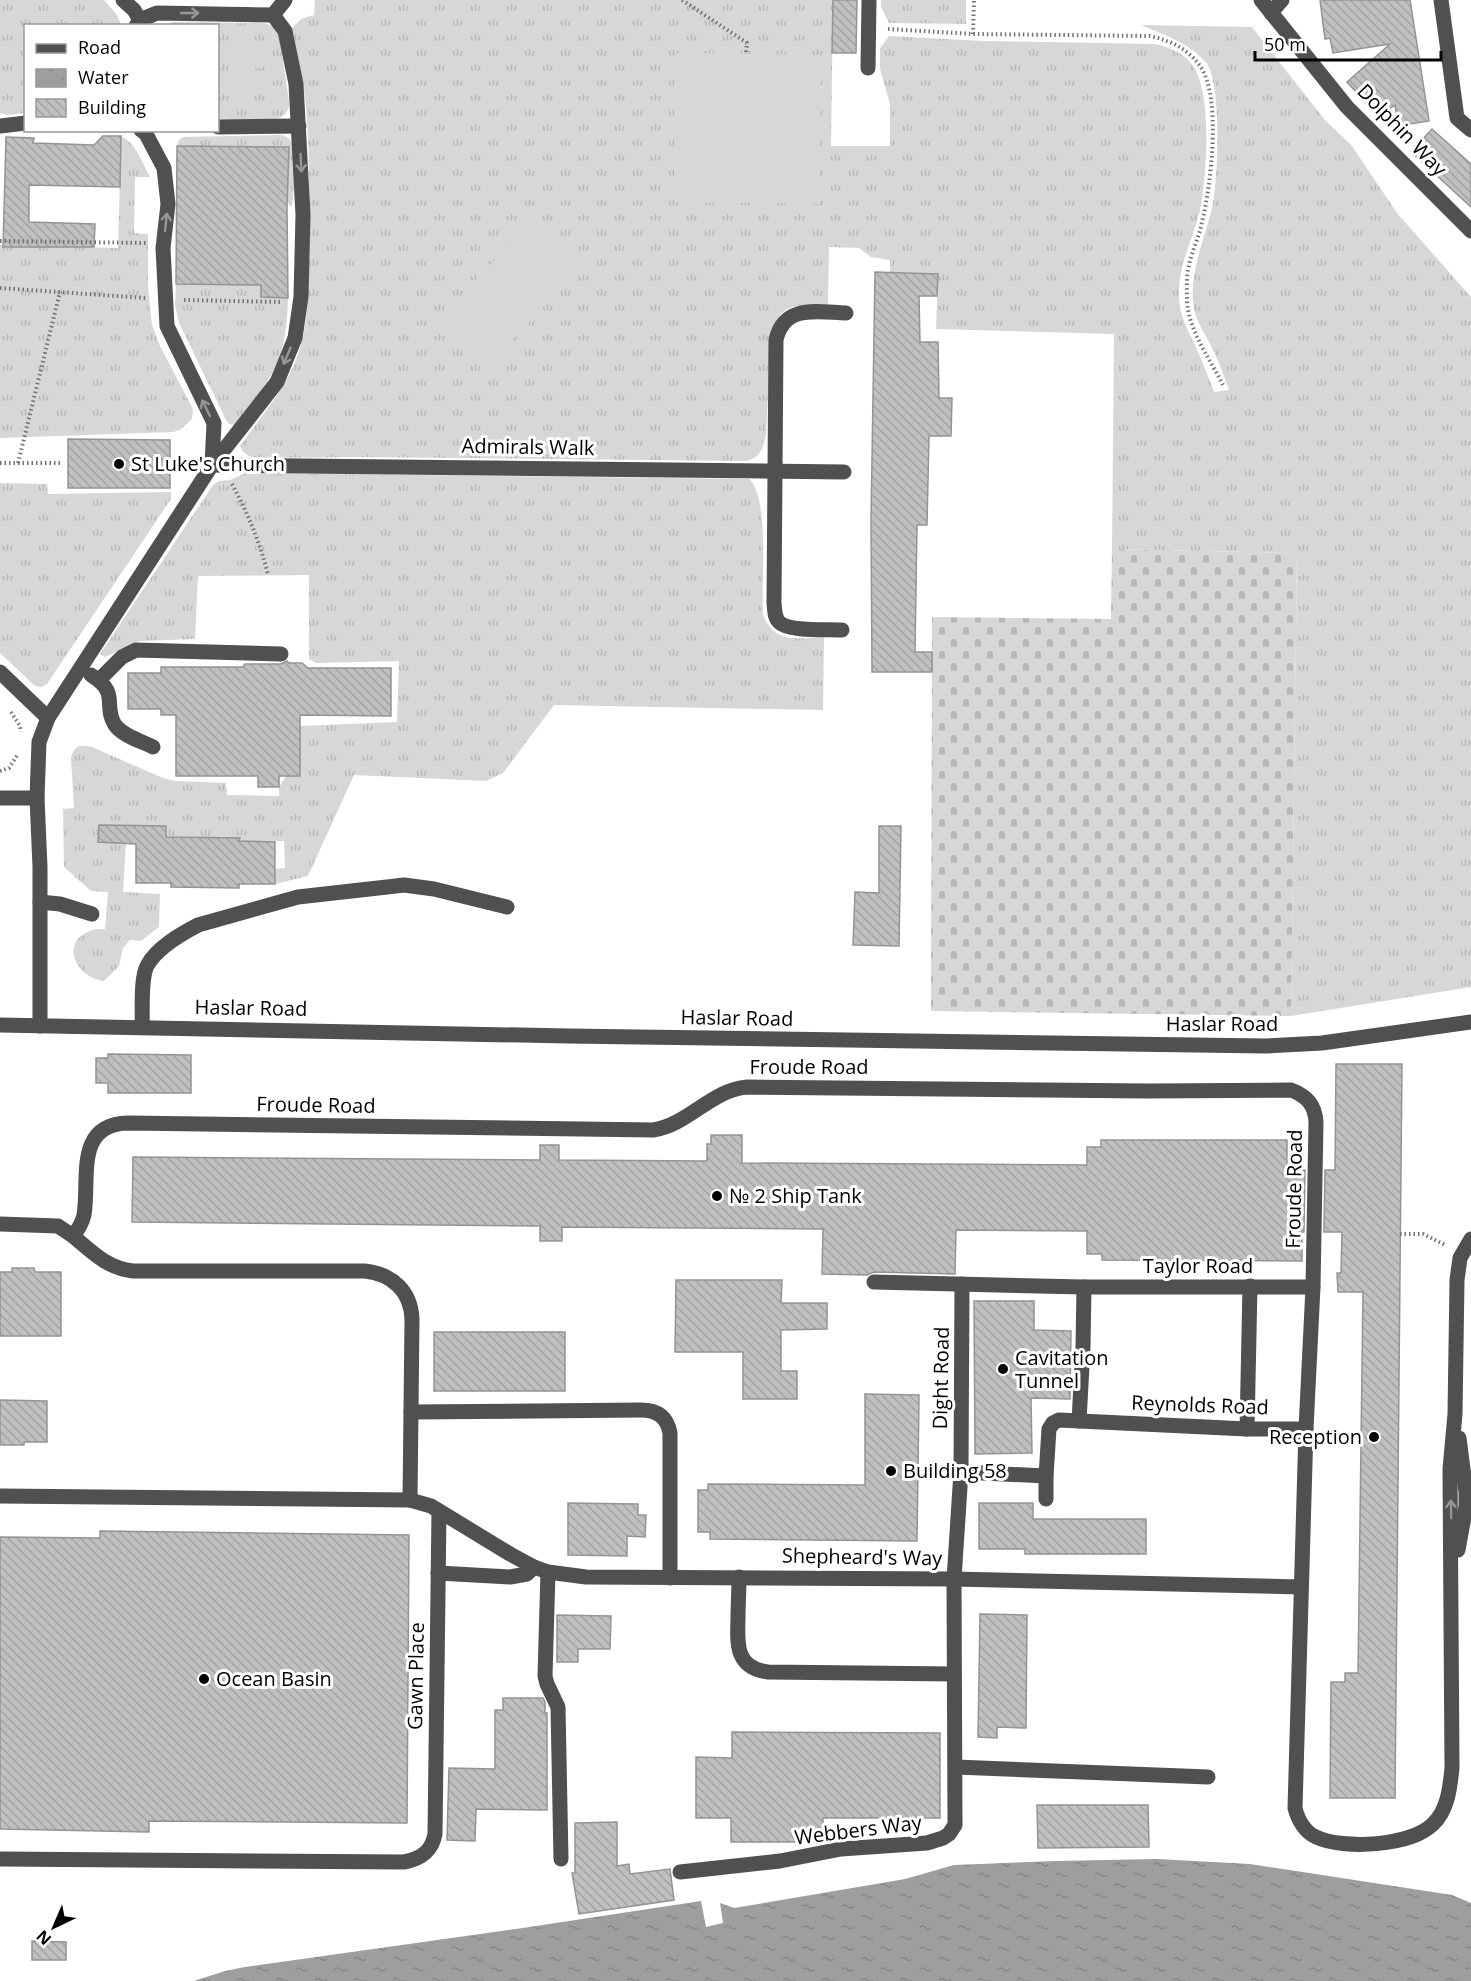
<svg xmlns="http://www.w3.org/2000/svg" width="1471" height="1981" font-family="'Open Sans',sans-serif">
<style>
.grass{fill:url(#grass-tufts)}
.cemetery{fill:url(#cemetery-stones)}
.garden{fill:#d7d7d7}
.water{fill:url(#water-ripples)}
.building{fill:url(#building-back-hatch);stroke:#949494;stroke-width:1.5}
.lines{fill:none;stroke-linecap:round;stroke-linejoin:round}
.path{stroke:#727272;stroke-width:4;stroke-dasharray:1.5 3;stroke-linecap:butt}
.minor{stroke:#505050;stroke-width:15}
.oneway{stroke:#969696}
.poi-dot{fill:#000;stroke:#fff;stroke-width:2}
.labels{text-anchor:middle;stroke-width:6;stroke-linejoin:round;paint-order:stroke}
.street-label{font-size:20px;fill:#000;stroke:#fff}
.poi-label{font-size:20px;fill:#000;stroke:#fff;text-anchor:start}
</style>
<defs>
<pattern id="grass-tufts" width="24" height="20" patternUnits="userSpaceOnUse" patternTransform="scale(1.5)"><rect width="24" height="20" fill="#d7d7d7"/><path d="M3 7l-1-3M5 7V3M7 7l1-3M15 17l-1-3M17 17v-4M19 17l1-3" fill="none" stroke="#b7b7b7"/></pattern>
<pattern id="cemetery-stones" width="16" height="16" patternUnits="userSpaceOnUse" patternTransform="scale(1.5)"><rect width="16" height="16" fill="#d7d7d7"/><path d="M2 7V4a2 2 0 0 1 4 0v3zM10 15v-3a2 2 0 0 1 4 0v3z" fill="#b7b7b7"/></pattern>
<pattern id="water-ripples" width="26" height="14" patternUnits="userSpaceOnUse" patternTransform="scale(1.5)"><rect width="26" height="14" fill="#9e9e9e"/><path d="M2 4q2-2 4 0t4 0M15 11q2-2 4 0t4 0" fill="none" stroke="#868686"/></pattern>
<pattern id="building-back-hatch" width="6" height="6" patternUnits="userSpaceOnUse" patternTransform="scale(1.5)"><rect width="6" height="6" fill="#c0c0c0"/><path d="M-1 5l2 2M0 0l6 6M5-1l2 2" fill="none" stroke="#a3a3a3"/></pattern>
</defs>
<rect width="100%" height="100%" fill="#fff"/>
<g class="grass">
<path d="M0 0H104L117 15 121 25 26 26 25 113 7 115 0 113Z"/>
<path d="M315 0H833L831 146H890V104L880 69V48L889 36 983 41 1155 44C1168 47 1182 52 1191 63 1213 89 1207 177 1200 210 1193 239 1177 268 1179 298 1180 316 1187 329 1195 345 1202 360 1208 376 1214 392L1229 390C1224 377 1220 364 1214 352 1207 336 1194 320 1193 302 1190 270 1205 238 1212 208 1218 182 1222 85 1207 64 1191 43 1164 35 1141 25L1252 27 1324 119 1352 146 1397 213 1471 297V987L1291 1016 1297 553 1112 549 1114 334 936 329 938 274 890 272V260L871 257 859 248 829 247 828 305C800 305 780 301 771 334L766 435C763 448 761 457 747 461L366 457 252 458 243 452 240 446C259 419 286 388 297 357 310 323 308 284 309 248 309 200 310 153 306 106 304 80 297 54 291 29L301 19 314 15Z"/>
<path d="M881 0H966V24L889 23 881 7Z"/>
<path d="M175 22 262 23C273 24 277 30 280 41L289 101C290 107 287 114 281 117 272 123 231 120 218 119V26H154Z"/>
<path d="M282 135C287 137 291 139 293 144 300 157 293 192 292 207L261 180 177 146 179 140 183 137Z"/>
<path d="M118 136C135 139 142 163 150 177H135L134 233 148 234V287L152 325 160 346 193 409 192 419 180 430 173 432 0 438V245L118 248 121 140Z"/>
<path d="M176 284 261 285V297L288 298C287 360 272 377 236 425L229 424 226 420 179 323 175 305Z"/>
<path d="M245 473 749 479C770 497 761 585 763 614 774 645 798 638 824 637L823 710 554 705 503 773 486 781 354 775 308 876 275 884 274 869 285 868 284 841 126 843 123 892 160 894 159 927 141 941 130 940 127 943 123 948 119 966 104 981C75 977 60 942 90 931 94 929 100 929 105 929L108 892 91 891 64 867 63 809 74 808 71 758C74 746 80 744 92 747L163 778 176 781 226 783 227 795 279 796V787L300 755V726L397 722 399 661 316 663 309 659V575L198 576 195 639 139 641 105 657 100 654 213 485 219 481 230 480Z"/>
<path d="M0 483 47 484 48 494 171 492V499L47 684 41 687 35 686 0 653Z"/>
</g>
<path class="cemetery" d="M1112 549 1297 553 1291 1016 931 1011 932 617 1111 619Z"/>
<g class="garden">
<path d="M236 44C250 47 258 54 262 68H236Z"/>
<path d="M675 53 821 55 819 204 674 202Z"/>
<path d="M262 74C258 90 251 98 235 101V75Z"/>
<path d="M532 220 582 266 486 368 437 321Z"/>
</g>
<path class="water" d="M1157 1859 1250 1864 1452 1895 1471 1903V1981H194L225 1971 245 1967 516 1929 701 1901 706 1927 723 1923 720 1903 734 1908 811 1895 905 1879 954 1865 1056 1861Z"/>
<g class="building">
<path d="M833 0H857L856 53H832Z"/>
<path d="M1320 0H1410L1429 121 1398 126 1395 105 1379 117 1347 82 1390 44 1333 53 1330 38 1325 39Z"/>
<path d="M1432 129 1471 164V207L1411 152Z"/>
<path d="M103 136H121L120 187 29 185V222L95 224 94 247H3L6 137 34 138 33 143 94 145Z"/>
<path d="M177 146 289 147 287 207 288 298 261 297V285L176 284Z"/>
<path d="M875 272 938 274 937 296H919L920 342H938L939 398H952L951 436H929L927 525H917L915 652H932V672H872L871 521Z"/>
<path d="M68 439 170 440V488H68Z"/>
<path d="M287 661 289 663H302L308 668H391V716L300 715V776H279V787H258V776H176V715H161V709H128V673H161V667H243L245 664H281Z"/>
<path d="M99 825 166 826V837L240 838 239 841 275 842V884H239V888L171 887V883H136V844L98 842Z"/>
<path d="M879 826H901L899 946 853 945 855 892 879 893Z"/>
<path d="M108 1054 191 1055V1093H108V1083H96V1058H108Z"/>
<path d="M1336 1064H1402L1395 1798H1330L1331 1682H1345V1673H1358L1363 1292H1338L1337 1273H1341L1342 1232H1324L1325 1170H1335Z"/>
<path d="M711 1135H742V1163L1087 1165V1147H1101V1140H1287V1171L1305 1170 1304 1232H1302V1261L1102 1260V1254H1087V1231L956 1230 955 1274 874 1272 867 1275 822 1274 823 1229 562 1227V1241H540V1226L132 1222 133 1157 540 1160V1145H559V1160L707 1161V1144H711Z"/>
<path d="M12 1268H34L35 1272H61V1336H0V1272H12Z"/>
<path d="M676 1280H782L781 1303H827V1329L781 1330V1371H797V1399H743V1352H675Z"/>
<path d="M974 1301H1034V1330L1071 1331 1070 1399 1031 1398 1032 1453 975 1454Z"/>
<rect x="434" y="1332" width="131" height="59"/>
<path d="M865 1394 919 1395 917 1541 710 1539V1532H698V1490H708V1484L865 1485Z"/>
<path d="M0 1400 47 1401V1442H24V1445H0Z"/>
<path d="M568 1503 638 1504V1515H646L645 1537 627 1536V1556L568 1555Z"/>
<path d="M979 1503H1033V1519H1146V1554H1025V1549H979Z"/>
<path d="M100 1531 409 1535 407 1823 149 1821V1832L0 1829V1537L100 1538Z"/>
<path d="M980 1614 1027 1615 1026 1728 997 1727V1738L978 1737Z"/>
<path d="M557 1615 611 1616 610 1649H578V1662H557Z"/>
<path d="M503 1698H543L545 1702V1713H547V1810L476 1809 475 1841 447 1840 449 1768 495 1769V1710H503Z"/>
<path d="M732 1732 940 1733V1818H823V1842H731V1818H696V1757L732 1758Z"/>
<path d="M1037 1805H1148L1149 1847 1038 1848Z"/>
<path d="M617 1822V1866L629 1864 630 1874 670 1869 674 1900 579 1914 572 1873H575V1823Z"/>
<path d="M32 1941 66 1942V1960H32Z"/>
</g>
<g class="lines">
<g class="path">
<path d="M682 0 747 43 746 54"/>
<path d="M888 29 973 34 1150 36C1171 41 1187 48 1200 66 1222 96 1211 186 1202 222 1199 237 1192 251 1189 265 1186 277 1187 290 1187 302 1189 331 1210 359 1223 385"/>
<path d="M973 34 974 0"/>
<path d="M0 241 146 243"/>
<path d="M0 288 146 298"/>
<path d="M184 300 281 302"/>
<path d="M0 463H61"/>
<path d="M18 463 60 292"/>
<path d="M232 484C248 514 260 542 268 575"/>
<path d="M11 712 20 726 21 732"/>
<path d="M0 771 9 768 18 754"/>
<path d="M1400 1234H1423L1445 1245"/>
</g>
<g class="minor">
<path d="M123 0 134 10 140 20"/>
<path d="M1261 0 1347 107 1471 231"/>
<path d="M1441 0 1457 118 1471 130"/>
<path d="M1271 13 1282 0"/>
<path d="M273 15 285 0"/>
<path d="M868 68 869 0"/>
<path d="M0 126 26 123"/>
<path d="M218 127 299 126"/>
<path d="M141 130 146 134 164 168 168 204 163 248 167 326 214 423 212 465"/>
<path d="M212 465 844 472"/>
<path d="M842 630C829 629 788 632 779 622 774 617 775 610 774 603L776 340C784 304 817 312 846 313"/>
<path d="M0 672 48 718"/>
<path d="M91 675C121 694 102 704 115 725 123 736 141 741 153 747"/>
<path d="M99 680 122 657 136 650 281 654"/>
<path d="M0 798H37"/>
<path d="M40 902 60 904 92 914"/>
<path d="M0 1025 568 1036 1266 1046 1322 1043 1471 1022"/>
<path d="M40 1026V867L37 798 39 742 48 718 212 465 277 382 295 338 301 297 303 215 296 84 285 31 273 15 157 13 140 20 136 26"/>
<path d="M142 1027C143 1010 140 980 147 966 156 948 181 934 198 925L298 897 387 887 404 885 434 889 507 907"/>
<path d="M0 1224 58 1226 73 1236"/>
<path d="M874 1282 1084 1287H1313"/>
<path d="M411 1412 641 1410C657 1410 667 1417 670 1433V1578"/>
<path d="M1079 1421 1083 1347 1084 1287"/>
<path d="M1247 1429 1250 1286"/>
<path d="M961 1472 1046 1476 1049 1429 1053 1423 1059 1420 1247 1429H1306"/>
<path d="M0 1496 410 1500 431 1506 510 1554 534 1567 548 1572 586 1577 954 1579 1301 1587"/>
<path d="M1046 1499V1476"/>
<path d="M410 1500 412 1319C411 1291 392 1274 365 1271H133C107 1268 92 1252 73 1236 78 1230 82 1223 84 1215 90 1180 74 1124 128 1123L653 1130C688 1125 711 1090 747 1087L1148 1091 1291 1090C1307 1096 1315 1105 1316 1122L1313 1287 1306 1429 1295 1808C1298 1820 1305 1832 1316 1837 1344 1850 1411 1846 1433 1824 1448 1810 1450 1787 1452 1768L1450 1469 1455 1414 1457 1280 1460 1258 1471 1239"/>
<path d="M1458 1550 1466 1506V1492L1459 1438"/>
<path d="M548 1572 545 1676 547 1684 558 1707 561 1859"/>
<path d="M438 1573 510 1577 527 1574 534 1567"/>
<path d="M739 1577C739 1591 738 1605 738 1619 737 1645 736 1668 768 1672L954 1674"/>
<path d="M956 1767 1208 1777"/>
<path d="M0 1859 404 1862C421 1859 432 1851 435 1834L439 1511"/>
<path d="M680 1872 780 1861 841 1849 927 1843 943 1838 949 1834 955 1825 954 1579 961 1472 962 1284"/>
</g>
</g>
<defs><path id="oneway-shaft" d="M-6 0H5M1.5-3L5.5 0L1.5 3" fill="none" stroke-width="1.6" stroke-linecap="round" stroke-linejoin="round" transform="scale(1.5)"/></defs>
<g class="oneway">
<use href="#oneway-shaft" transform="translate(190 13)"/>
<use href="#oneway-shaft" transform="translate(301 163) rotate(87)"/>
<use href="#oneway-shaft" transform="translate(166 222) rotate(-84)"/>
<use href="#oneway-shaft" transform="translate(287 356) rotate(113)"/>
<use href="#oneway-shaft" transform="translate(206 408) rotate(-116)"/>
<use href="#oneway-shaft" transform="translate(1451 1509) rotate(-91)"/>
</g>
<g class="poi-dot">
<circle cx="119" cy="464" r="6"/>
<circle cx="717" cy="1196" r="6"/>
<circle cx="1003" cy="1369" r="6"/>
<circle cx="1374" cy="1437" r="6"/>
<circle cx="891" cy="1471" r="6"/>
<circle cx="204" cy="1679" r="6"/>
</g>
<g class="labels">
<g class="street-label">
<text transform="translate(1402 130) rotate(46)" y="7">Dolphin Way</text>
<text transform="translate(528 447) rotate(1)" y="7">Admirals Walk</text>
<text transform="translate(251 1008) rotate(1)" y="7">Haslar Road</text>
<text transform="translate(737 1018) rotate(1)" y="7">Haslar Road</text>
<text x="1222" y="1031">Haslar Road</text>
<text x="809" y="1074">Froude Road</text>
<text transform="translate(316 1105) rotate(1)" y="7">Froude Road</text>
<text transform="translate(1294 1189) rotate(-89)" y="7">Froude Road</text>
<text x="1198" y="1273">Taylor Road</text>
<text transform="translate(941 1378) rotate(-89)" y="7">Dight Road</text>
<text transform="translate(1200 1405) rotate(2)" y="7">Reynolds Road</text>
<text transform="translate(862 1557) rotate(1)" y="7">Shepheard's Way</text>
<text transform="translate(416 1676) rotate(-89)" y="7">Gawn Place</text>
<text transform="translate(858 1830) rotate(-7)" y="7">Webbers Way</text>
</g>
<g class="poi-label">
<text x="131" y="471">St Luke's Church</text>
<text x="729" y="1203">№ 2 Ship Tank</text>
<text x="1015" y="1365">Cavitation<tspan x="1015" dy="23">Tunnel</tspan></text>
<text x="1362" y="1444" text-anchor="end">Reception</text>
<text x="903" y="1478">Building 58</text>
<text x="216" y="1686">Ocean Basin</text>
</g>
</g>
<rect x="24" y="24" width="195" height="108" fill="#ffffff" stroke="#999999" stroke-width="1.5"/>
<rect x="36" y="44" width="30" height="9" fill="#505050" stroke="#999999" stroke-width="1.5"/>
<text x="78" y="54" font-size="18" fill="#000000">Road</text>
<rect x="36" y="69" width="30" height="18" fill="url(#water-ripples)" stroke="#999999" stroke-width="1.5"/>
<text x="78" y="84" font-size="18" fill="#000000">Water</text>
<rect x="36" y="99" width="30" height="18" fill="url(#building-back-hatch)" stroke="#999999" stroke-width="1.5"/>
<text x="78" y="114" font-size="18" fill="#000000">Building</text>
<g transform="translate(54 1927) rotate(224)" stroke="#ffffff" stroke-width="4.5" paint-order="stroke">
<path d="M0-4.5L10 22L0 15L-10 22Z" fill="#000000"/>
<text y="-9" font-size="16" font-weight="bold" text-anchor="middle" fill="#000000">N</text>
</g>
<path d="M1255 51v9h186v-9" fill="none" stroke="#000000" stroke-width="3"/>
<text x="1264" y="51" font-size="18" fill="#000000" stroke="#ffffff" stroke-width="4.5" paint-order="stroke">50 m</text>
</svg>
